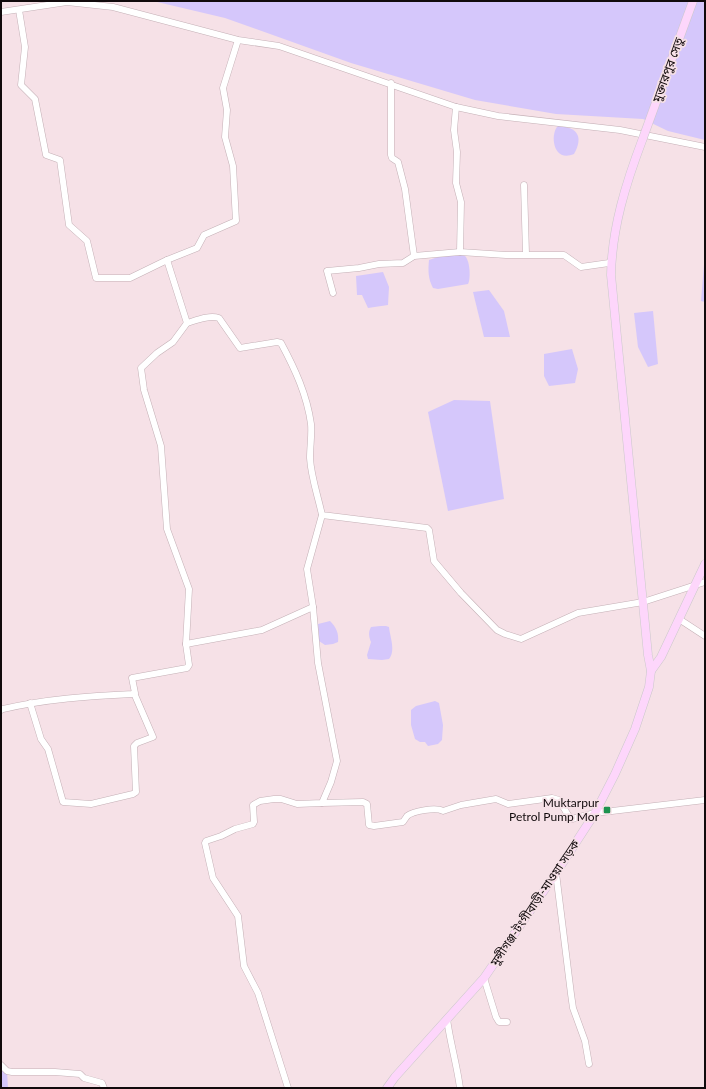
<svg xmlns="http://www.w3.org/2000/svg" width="706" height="1089" font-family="Lato,'Noto Sans Bengali',sans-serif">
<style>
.water{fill:#d5c7fb}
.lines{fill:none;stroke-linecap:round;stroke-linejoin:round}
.minor-casing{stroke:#c4b0b6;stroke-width:7}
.major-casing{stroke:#cbc9ca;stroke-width:9}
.minor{stroke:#fff;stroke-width:6}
.major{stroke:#fdd6fb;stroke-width:8}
.major-bridge-casing{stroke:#cbc9ca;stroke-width:9;stroke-linecap:butt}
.major-bridge{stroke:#fdd6fb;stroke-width:8}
.poi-dot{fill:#1d934f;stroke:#f6e1e7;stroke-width:1.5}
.labels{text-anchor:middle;stroke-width:3.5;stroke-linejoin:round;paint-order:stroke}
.street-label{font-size:12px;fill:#110a0c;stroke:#f6e1e7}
.poi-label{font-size:12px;fill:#110a0c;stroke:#f6e1e7;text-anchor:end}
</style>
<rect width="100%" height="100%" fill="#f6e1e7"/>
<g class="water">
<path d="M153 1H705V140L668 131 643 119 556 114 475 100 351 63 225 18Z"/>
<path d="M558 126C577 127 584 136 574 154 552 163 550 133 558 126Z"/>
<path d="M705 253V302L701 301Z"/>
<path d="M464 255C470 259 471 278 468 284L438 289 433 288C428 279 428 270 429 260L441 256Z"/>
<path d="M383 272 389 287 388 305 368 308 362 295H357L356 276Z"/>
<path d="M489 290 504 311 510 337H484L473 292Z"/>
<path d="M653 311 658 364 648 367 638 347 634 313Z"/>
<path d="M572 349 578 369 575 383 549 386 544 376V354Z"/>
<path d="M454 400 490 401 504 499 448 511 428 412Z"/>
<path d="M330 621C336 627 339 633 338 642L333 644 325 645 319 641 318 624Z"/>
<path d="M380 626H386L389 627C390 637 396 651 389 659L382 660 368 659 367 655 371 642C369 637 368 632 371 627Z"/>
<path d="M435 701 439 703 443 725 442 740 438 744 428 746 425 742H420L415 739 411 725V710L416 706Z"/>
<path d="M1 1071H7L8 1088H1Z"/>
</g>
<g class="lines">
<g class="minor-casing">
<g id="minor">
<path d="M19 10 25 47 21 85 35 99 46 155 60 160 69 225 87 241 96 278H130L167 260 187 323C197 320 209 315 219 318L240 348 277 342 281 343C295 369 307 395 311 424 312 435 310 446 310 458 311 477 318 496 322 515L427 528 429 530 434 561 461 593 497 630 505 634 521 639 578 613 643 602 705 582"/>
<path d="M1 12 67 2 113 7 238 40 279 46 456 107 498 116 620 130 705 147"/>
<path d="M391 83V155L392 158 398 162 405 189 414 256"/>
<path d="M456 107 454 130 457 152 456 183 461 202 460 252 506 255H564L581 267 609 263 611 260"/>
<path d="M524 185 526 254"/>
<path d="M167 260 197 248 204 235 236 221 233 166 225 137 227 110 223 88 238 40"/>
<path d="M333 293 327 271 359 268 379 264 403 263 414 256 460 252"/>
<path d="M679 619 705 636"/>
<path d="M186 644 189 589 167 529 161 446 144 390 141 368 157 353 173 342 187 323"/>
<path d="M30 703 41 739 48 749 63 802 91 804 133 794 136 792 134 746 137 743 153 737 134 693"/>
<path d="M1 710 3 709C46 699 89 696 133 694L135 693 132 678 187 668 189 665 186 644 262 630 313 607"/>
<path d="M322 803 363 802 367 804 369 825 374 826 403 822C404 820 406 818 407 816 413 811 436 807 443 811L461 805 496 799 508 804 552 798 559 800 568 815 572 819 595 813 705 800"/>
<path d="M556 873 571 994 573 1008 585 1041 589 1064"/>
<path d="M484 978 496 1017 499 1022H507"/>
<path d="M447 1019C450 1042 457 1065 460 1088"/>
<path d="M1 1065 7 1071 12 1072H55L80 1074 84 1078 102 1083 104 1088"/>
<path d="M288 1088 258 993 244 966 238 916 213 878 205 843 206 841 221 836 235 829 253 824 254 822 253 805 260 801 274 799H281L297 804 322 803 331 782 337 761 318 663 313 607 307 569 322 515"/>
</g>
</g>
<g class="major-casing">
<g id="major">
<path d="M651 671 661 657 705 564"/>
<path d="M387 1088 395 1077 484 978 556 873 595 813 615 774 635 729 649 687 651 671 648 655 611 275C612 227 626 183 643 138"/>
</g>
</g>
<use href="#minor" class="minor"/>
<use href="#major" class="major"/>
<g class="major-bridge-casing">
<path id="major-bridge" d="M643 138 693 1"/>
</g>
<use href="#major-bridge" class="major-bridge"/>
</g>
<rect class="poi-dot" x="603" y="806" width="8" height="8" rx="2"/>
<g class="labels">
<g class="street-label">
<text transform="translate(668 70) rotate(-70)" y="4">মুক্তারপুর সেতু</text>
<text transform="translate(535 903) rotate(-56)" y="4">মুন্সীগঞ্জ-টংগীবাড়ী-মাওয়া সড়ক</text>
</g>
<g class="poi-label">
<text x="599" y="807">Muktarpur<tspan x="599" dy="14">Petrol Pump Mor</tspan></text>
</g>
</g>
<rect width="706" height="1089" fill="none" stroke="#110a0c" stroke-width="4"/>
</svg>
